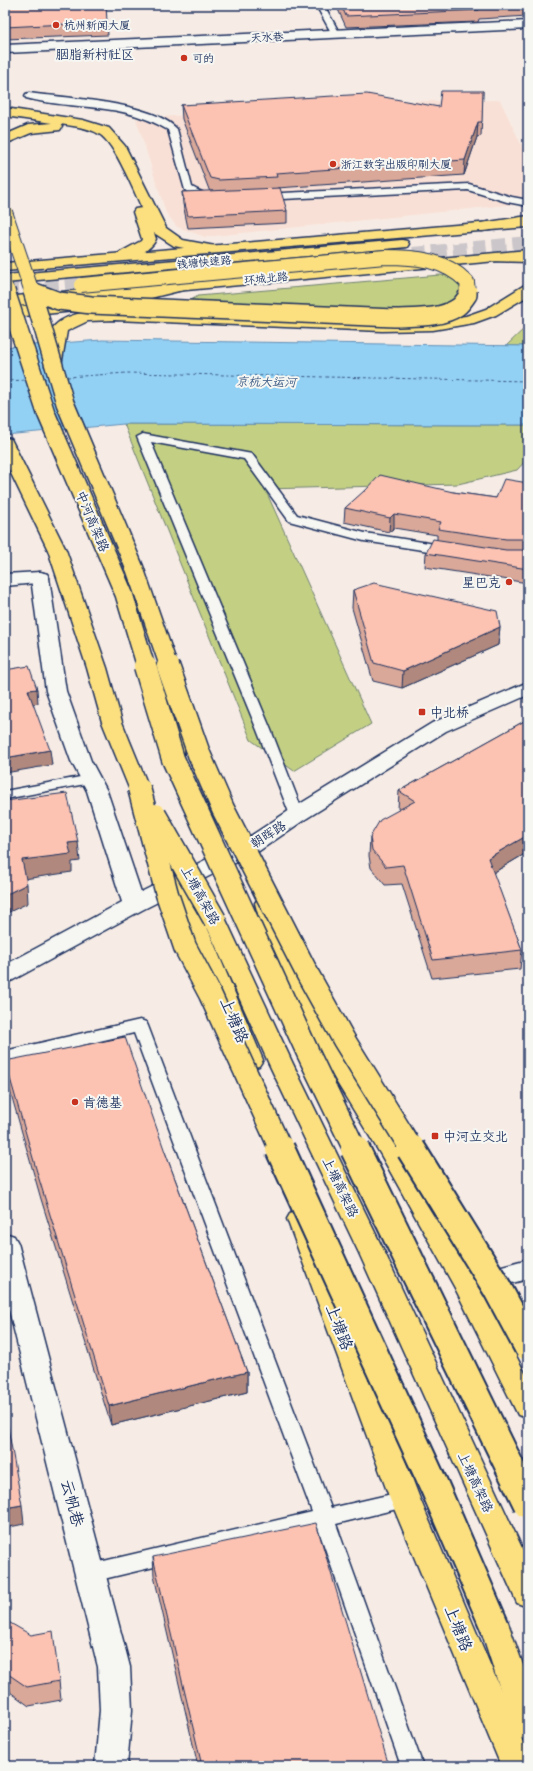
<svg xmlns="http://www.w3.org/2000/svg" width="533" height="1771" font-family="Sriracha,'LXGW WenKai TC',sans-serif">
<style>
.built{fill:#f8e0d6}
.green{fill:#c3d084;stroke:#6f8071}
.water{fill:#93d1f4;stroke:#6390b8}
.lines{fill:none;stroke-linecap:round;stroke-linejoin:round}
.ferry{stroke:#395884;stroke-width:1;stroke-dasharray:3 2.5;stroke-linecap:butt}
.trunk-tunnel{stroke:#cbc6ca;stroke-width:14;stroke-dasharray:14 6;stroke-linecap:butt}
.service-casing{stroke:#1b2f5e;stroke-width:3}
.minor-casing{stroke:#1b2f5e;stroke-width:3}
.tertiary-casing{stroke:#1b2f5e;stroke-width:3}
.primary-casing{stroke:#1b2f5e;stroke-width:3}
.trunk-casing{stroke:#1b2f5e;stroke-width:3}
.service{fill:#f6f6f2;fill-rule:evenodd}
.minor{fill:#f6f6f2;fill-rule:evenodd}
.tertiary{fill:#f6f6f2;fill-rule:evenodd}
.primary{fill:#fce080;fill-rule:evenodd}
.trunk{fill:#fce080;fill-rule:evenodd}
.trunk-bridge-far3-casing{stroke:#1b2f5e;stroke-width:16;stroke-linecap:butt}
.trunk-bridge-far2-casing{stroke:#1b2f5e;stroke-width:20;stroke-linecap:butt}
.trunk-bridge-far1-casing{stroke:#1b2f5e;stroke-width:25;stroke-linecap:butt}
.trunk-bridge-casing{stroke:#1b2f5e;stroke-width:32;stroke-linecap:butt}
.trunk-bridge-far3{stroke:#fce080;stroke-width:14}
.trunk-bridge-far2{stroke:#fce080;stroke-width:17}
.trunk-bridge-far1{stroke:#fce080;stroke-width:22}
.trunk-bridge{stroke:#fce080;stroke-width:28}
.wall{fill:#d9a899;stroke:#1b2f5e}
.shaded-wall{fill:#b0887d;stroke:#1b2f5e}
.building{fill:#fcc3b2;stroke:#1b2f5e}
.poi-dot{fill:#c8321e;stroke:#f6f6f2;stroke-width:1.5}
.labels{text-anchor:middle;stroke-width:4;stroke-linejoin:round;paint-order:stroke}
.far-poi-label{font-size:11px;fill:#1b2f5e;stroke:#f6f6f2;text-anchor:start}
.far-street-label{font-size:11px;fill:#1b2f5e;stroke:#f6f6f2}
.far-water-label{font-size:12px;font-style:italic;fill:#395884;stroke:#f6f6f2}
.far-quarter-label{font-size:13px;fill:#1b2f5e;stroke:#f6f6f2}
.street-label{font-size:13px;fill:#1b2f5e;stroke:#f6f6f2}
.poi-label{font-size:13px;fill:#1b2f5e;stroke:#f6f6f2;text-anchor:start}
.near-street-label{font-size:16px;fill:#1b2f5e;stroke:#f6f6f2}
</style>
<rect width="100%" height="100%" fill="#f7ece5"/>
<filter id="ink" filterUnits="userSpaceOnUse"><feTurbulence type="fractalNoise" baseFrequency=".025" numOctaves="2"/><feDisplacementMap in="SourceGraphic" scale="8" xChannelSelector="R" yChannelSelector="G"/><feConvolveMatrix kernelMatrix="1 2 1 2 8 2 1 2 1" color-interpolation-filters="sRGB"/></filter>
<g filter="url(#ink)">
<path class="built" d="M500 100 528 159V203L205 237 177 227 166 213 136 119 347 102Z"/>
<g class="green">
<path d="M440 275 458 277 474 296 420 313 182 305 198 296Z"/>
<path d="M528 325V346H506Z"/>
<path d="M124 424 528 425V458L517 470 458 484 265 489 371 724 294 771 251 740Z"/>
</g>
<path class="water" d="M102 340 528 346V425L124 424 5 435V347Z"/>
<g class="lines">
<g class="ferry">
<path d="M67 377 127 373 528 381"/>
<path d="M43 379 50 378"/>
<path d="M5 381 26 380"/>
</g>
<g class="trunk-tunnel">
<path d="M393 256 528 243"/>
<path d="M5 290 103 282"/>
</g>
<g class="service-casing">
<g id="service">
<path d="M316 5H324L340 34 339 36H333Z"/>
<path d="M29 93C64 98 153 102 177 129L192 187C200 192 212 195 217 199L212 202 196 197 185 190 168 130C120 101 77 111 26 98L25 96 26 94Z"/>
<path d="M469 184 512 197 528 200V206L507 202 468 190 262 200 257 197 262 194Z"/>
<path d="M143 434 252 454 297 515 365 533 448 546 452 547 454 550 452 553 448 554 364 541 289 521 244 459 151 442 271 730 304 815 302 818 297 819 292 818 290 815 257 730 137 437Z"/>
<path d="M91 775 96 776 98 779 96 782 5 799V791Z"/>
<path d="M140 1020 146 1022 148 1026 331 1508 405 1491 412 1493 415 1499 412 1505 405 1507 336 1524 423 1766H401L318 1528 91 1582 84 1579 81 1573 84 1567 91 1564 312 1512 134 1033 5 1063V1051Z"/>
</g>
</g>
<g class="minor-casing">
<g id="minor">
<path d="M40 572 47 574 49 578 47 582 5 586V574Z"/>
<path d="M5 1233 14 1236 18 1243 130 1667 132 1710 127 1766H95L100 1710 98 1667 5 1294Z"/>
<path d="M528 1259V1279L477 1292 468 1289 464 1282 468 1275Z"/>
</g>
</g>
<g class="tertiary-casing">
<g id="tertiary">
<path d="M528 21V29L5 53V45Z"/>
<path d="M40 572 47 574 49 578 66 691 91 761 107 791 141 892 243 841 290 810 432 723 528 682V695L446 731 304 820 259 851 142 910 13 980 5 983V965L122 902 87 791 71 761 46 691 31 578 33 574Z"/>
</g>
</g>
<g class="primary-casing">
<g id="primary">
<path d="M528 219V227L5 271V263Z"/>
<path d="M528 250V258L5 307V297Z"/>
<path d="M177 875 185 877 188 882 263 1060 259 1066 251 1068 243 1066 239 1060 166 882 169 877Z"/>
<path d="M266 896 274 898 277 903 286 937 351 1066 399 1143 476 1278 528 1379V1418L518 1415 455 1288 381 1155 328 1068 264 937 255 903 258 898Z"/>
<path d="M300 1209 309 1212 313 1219 420 1499 528 1754V1766H501L390 1499 287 1219 291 1212Z"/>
</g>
</g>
<g class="trunk-casing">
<g id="trunk">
<path d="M5 108 83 120 109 128 125 146 166 228 183 240 215 246 217 249 215 252 210 253 174 246 154 233 156 239C152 250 128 263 117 260L115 257 117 254 141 241 142 239 133 212 135 209 142 208C133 190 115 143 99 134 88 127 72 126 60 124L62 127 60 130 31 133 5 144V135L28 125 52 123 5 116Z"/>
<path d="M528 216V224L482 231 477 230 475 227 477 224 482 223Z"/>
<path d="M402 240 407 241 409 244 407 247 5 283V275Z"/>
<path d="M496 254H528V262L491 261 489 258 491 255Z"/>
<path d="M186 280 191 282 194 285 191 288 114 307 5 318V308L114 297Z"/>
<path d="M528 284V296L496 315 474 323 433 330 382 331 115 320 88 321 67 331 61 366 59 369 53 371 47 369 45 366 52 329C64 312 96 310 115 310L382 321 433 320 466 316 486 309 523 286Z"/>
<path d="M5 438 11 439 13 443 66 550 107 668 122 722 149 788 146 792 139 794 132 792 129 788 102 722 87 668 48 550 5 461Z"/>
<path d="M182 697 189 699 192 703 183 759 180 763 173 765 166 763 163 759 172 703 175 699Z"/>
<path d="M215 913 223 915 226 920 293 1064 385 1253 528 1561V1607L517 1603 359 1253 269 1064 204 920 207 915Z"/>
<path d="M495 1613 506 1617 528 1679V1741L517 1736 512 1726 480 1627 484 1617Z"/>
</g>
</g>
<use href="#service" class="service"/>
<use href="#minor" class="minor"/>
<use href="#tertiary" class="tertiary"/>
<use href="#primary" class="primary"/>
<use href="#trunk" class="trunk"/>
<g class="trunk-bridge-far3-casing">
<g id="trunk-bridge-far3">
<path d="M5 212 32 292"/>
<path d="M81 285 385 257C415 257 445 259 467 282L468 292"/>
<path d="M5 286 7 292"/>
<path d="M32 291 34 292"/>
</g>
</g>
<g class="trunk-bridge-far2-casing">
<g id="trunk-bridge-far2">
<path d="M6 291 46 413 124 594 146 667"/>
<path d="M32 291 65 403 135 569 169 667"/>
<path d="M32 291 59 301 91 305 394 318C414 317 441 319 458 307 462 304 465 299 468 295V291"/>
</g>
</g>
<g class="trunk-bridge-far1-casing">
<g id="trunk-bridge-far1">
<path d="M145 666 173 759 308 1053 355 1150"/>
<path d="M168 666 199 754 223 809 308 975 344 1040 412 1150"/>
<path d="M139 788 167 894 185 947 210 994 281 1150"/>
<path d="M155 815 215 920"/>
</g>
</g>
<g class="trunk-bridge-casing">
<g id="trunk-bridge">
<path d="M280 1149 435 1488 495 1627"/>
<path d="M355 1149 528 1504"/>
<path d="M411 1149 497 1288 528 1346"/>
</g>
</g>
<use href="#trunk-bridge-far3" class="trunk-bridge-far3"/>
<use href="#trunk-bridge-far2" class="trunk-bridge-far2"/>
<use href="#trunk-bridge-far1" class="trunk-bridge-far1"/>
<use href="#trunk-bridge" class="trunk-bridge"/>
</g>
<g class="wall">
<path d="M5 5 107 22 108 35 5 39Z"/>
<path d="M336 5H528V16L479 19 478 22 346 27Z"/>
<path d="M483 91 481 136 477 137 464 175 277 188 287 211V223L188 228 183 204 182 192H210L182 119 181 105 439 107Z"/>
<path d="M528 483V583L425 567 426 553 437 540V535L394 528 389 532 344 522 345 508 365 491 453 492 496 498Z"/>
<path d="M353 590 500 627 498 645 402 688 373 681 352 608Z"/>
<path d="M528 719V852L493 873 522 950 520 969 432 978 402 884 385 885 371 868 369 856 370 837 399 810 398 809 399 791Z"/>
<path d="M5 1061 165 1152 247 1372V1392L111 1425 41 1199 7 1080Z"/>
<path d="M153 1557 389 1766H198L154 1576Z"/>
<path d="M5 1620 59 1681 61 1700 29 1706 10 1692 5 1699Z"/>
</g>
<g class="shaded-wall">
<path d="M478 122 477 137 464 175 465 160Z"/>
<path d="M394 514V528L389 532 390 518Z"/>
<path d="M500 627 498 645 402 688 403 671Z"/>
<path d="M37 689 38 703 29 705 28 690Z"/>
<path d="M50 750 52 765 5 773V758Z"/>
<path d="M528 835V852L486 877 488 858Z"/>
<path d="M78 842 80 861 72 862V872L24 879 22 860 68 843Z"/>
<path d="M27 884 28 903 5 914V895Z"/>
<path d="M247 1372V1392L111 1425 109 1406Z"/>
<path d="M22 1505 24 1524 5 1528V1508Z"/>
<path d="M8 1674 10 1692 5 1699V1677Z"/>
</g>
<g class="building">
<path d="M5 5H106L107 22 5 27Z"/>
<path d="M341 5H526L478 8 479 10 346 16Z"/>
<path d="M441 91H483L482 122H478L465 160 276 173 277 177 219 180 210 178 181 105 367 94 439 107Z"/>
<path d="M280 188 287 211 188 216 182 192Z"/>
<path d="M380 475 453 492 496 498 504 479 528 483V539H506L438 529 441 522 394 514 390 518 345 508 364 491H365Z"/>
<path d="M433 539 506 550H528V569L426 553Z"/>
<path d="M374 583 497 611 500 627 403 671 374 663 353 590Z"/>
<path d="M29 666 37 689 28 690 50 750 5 758V670Z"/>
<path d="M528 719V835L488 858 522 950 433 960 403 865 386 867 372 850 370 837 380 820 415 801 399 791Z"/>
<path d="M67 793 78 842 68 843 71 854 22 860 27 884 5 895V801Z"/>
<path d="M125 1037 165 1152 247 1372 109 1406 39 1179 5 1061Z"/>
<path d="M5 1422H7L22 1505 5 1508Z"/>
<path d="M316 1523 389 1766H202L153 1557Z"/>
<path d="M5 1620 31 1635 53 1631 59 1681 27 1687 8 1674 5 1677Z"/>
</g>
</g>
<g class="poi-dot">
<circle cx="56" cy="25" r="4"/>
<circle cx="184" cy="58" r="4"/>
<circle cx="333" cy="164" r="4"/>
<circle cx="509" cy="582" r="4"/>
<rect x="418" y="708" width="8" height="8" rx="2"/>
<circle cx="75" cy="1102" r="4"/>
<rect x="431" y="1132" width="8" height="8" rx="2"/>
</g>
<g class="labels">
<g class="far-poi-label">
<text x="64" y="29">杭州新闻大厦</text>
<text x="192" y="62">可的</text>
<text x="341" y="168">浙江数字出版印刷大厦</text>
</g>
<g class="far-street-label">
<text transform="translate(267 37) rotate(-3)" y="4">天水巷</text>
<text transform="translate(204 262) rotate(-5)" y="4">钱塘快速路</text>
<text transform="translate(266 278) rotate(-5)" y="4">环城北路</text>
</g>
<g class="far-water-label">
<text transform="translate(266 382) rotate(1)" y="4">京杭大运河</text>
</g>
<g class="far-quarter-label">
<text x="95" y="59">胭脂新村社区</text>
</g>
<g class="street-label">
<text transform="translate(93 521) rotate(67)" y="5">中河高架路</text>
<text transform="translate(268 834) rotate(-33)" y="5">朝晖路</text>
<text transform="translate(201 895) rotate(61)" y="5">上塘高架路</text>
<text transform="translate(341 1187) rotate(64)" y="5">上塘高架路</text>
<text transform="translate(476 1482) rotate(65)" y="5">上塘高架路</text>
</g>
<g class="poi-label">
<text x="501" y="587" text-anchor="end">星巴克</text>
<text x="430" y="717">中北桥</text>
<text x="83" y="1107">肯德基</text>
<text x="443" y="1141">中河立交北</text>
</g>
<g class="near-street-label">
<text transform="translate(235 1020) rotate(67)" y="6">上塘路</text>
<text transform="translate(340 1327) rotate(69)" y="6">上塘路</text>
<text transform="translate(73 1503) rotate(75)" y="6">云帆巷</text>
<text transform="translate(459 1628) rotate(68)" y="6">上塘路</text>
</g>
</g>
<rect width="533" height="1771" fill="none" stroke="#f6f6f2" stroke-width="20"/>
<rect x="10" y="10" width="513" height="1751" fill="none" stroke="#1b2f5e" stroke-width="1.5" filter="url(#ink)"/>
</svg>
